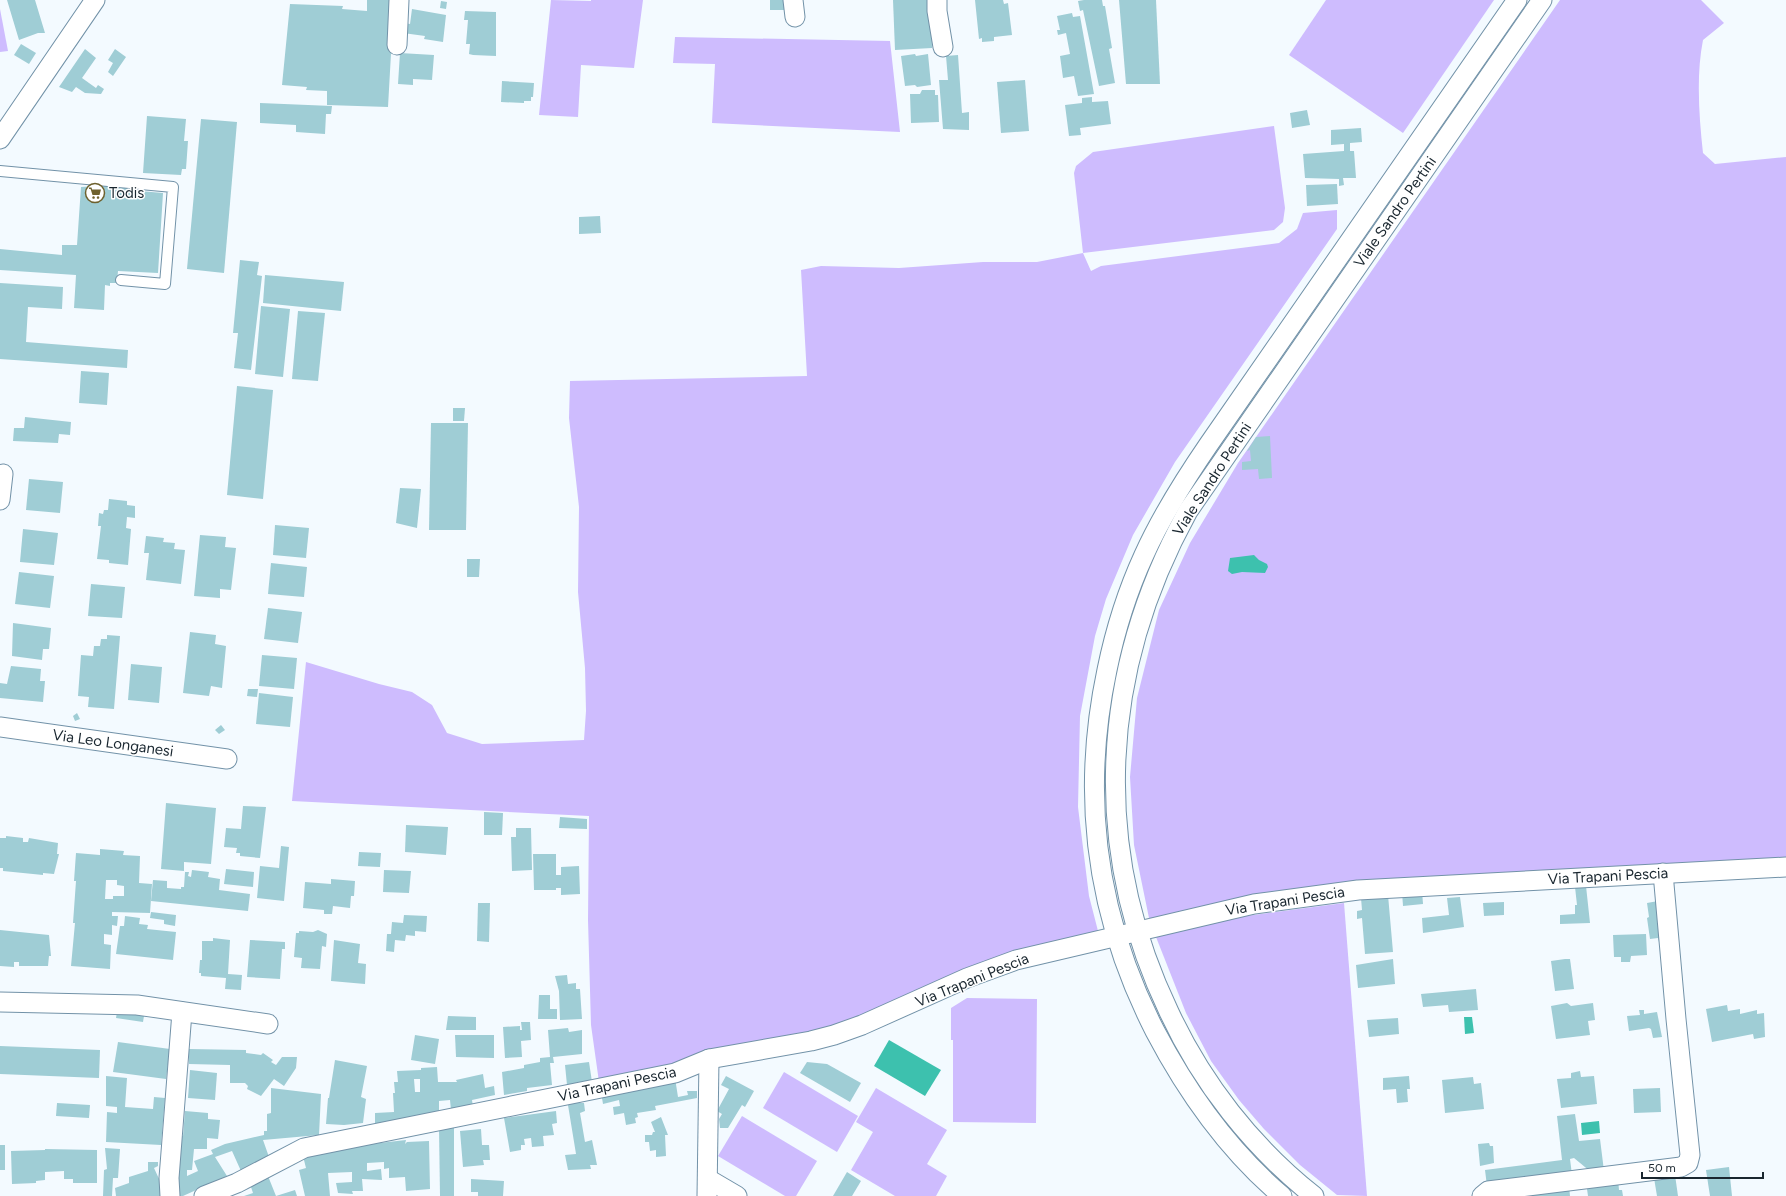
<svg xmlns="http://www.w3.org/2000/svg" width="1786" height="1196" font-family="Figtree,sans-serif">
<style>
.green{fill:#cebcfe}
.water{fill:#3dc1ae}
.building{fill:#9fcdd5;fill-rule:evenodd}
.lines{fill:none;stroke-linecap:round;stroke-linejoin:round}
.service-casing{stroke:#7292a8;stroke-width:12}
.minor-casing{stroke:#7292a8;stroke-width:21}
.service{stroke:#fff;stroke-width:10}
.minor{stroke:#fff;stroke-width:19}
.labels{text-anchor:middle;stroke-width:3;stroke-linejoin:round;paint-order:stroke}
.poi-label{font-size:15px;fill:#19262f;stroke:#fff;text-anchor:start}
.street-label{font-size:15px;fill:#19262f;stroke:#fff}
</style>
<rect width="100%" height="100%" fill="#f3faff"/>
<g class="green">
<path d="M551 0 591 1V0H643L634 68 581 65 578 117 539 115Z"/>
<path d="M1326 0H1494L1403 133 1289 55Z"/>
<path d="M1560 0H1701L1724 23 1703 40C1696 75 1699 117 1703 153L1715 164 1786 157V859L1633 867 1153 920 1149 918 1134 845 1130 777 1137 698 1159 610 1190 543 1238 463Z"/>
<path d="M0 9 8 51 0 52Z"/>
<path d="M675 37 890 41 900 132 712 123 715 64 673 63Z"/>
<path d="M1274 126 1285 208 1283 222 1274 230 1083 253 1091 271 1101 266 1279 243 1297 229 1303 213 1337 210V229L1175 462 1133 535 1106 599 1095 636 1080 716 1078 807 1089 896 1098 931 1048 943 828 1030 599 1082 591 1025 588 920 589 816 292 801 306 662 379 684 412 692 432 705 447 733 482 744 584 740 586 711 585 668 578 592 579 507 569 418 570 381 807 376 801 270 821 266 899 268 983 262H1037L1083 253 1074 173 1076 166 1093 152Z"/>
<path d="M1344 903 1367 1196 1337 1195 1300 1165 1264 1129 1239 1100 1211 1061 1186 1013 1156 937 1239 917Z"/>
<path d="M967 998 1037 999 1036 1123 953 1122V1040H951V1008Z"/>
<path d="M784 1072 858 1116 837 1152 763 1108Z"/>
<path d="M876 1088 947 1130 927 1164 947 1176 936 1196H895L851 1170 873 1132 856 1122Z"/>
<path d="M742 1116 817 1161 796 1196H785L718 1156Z"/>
</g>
<g class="water">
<path d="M1254 555 1259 560 1267 564 1268 567 1265 573 1242 572 1232 574 1228 571 1230 558Z"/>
<path d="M1464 1017H1472L1474 1033 1465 1034Z"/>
<path d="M889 1040 941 1070 925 1096 874 1066Z"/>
<path d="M1599 1121 1600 1133 1582 1135 1581 1123Z"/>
</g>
<g class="building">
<path d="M7 0H35L45 33H38L19 40Z"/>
<path d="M367 0H394L388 107 327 105V91L306 90 307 87 282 85 290 4 343 6 342 9 367 11Z"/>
<rect x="770" y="0" width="18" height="10"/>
<path d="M893 0H931L932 48 895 50Z"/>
<path d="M975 0H1003L1004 4 1008 3 1012 35 994 37V41L982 42V38L979 39Z"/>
<path d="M1084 0H1102L1103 6H1105L1112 48 1109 49 1115 83 1099 86 1083 10 1080 11 1078 1Z"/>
<path d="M1119 0H1156L1160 84H1126Z"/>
<path d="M441 1 447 2 446 9 440 8Z"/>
<path d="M412 9 446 15 443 42 424 39 425 36 403 33 405 23 410 24Z"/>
<path d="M465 11 496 12V56L473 55 469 54 470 44H466L468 20H464Z"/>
<path d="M1072 13 1073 17 1080 16 1094 94 1078 96 1074 76 1063 78 1060 56 1070 54 1066 33 1058 35 1057 30H1060L1057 16Z"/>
<path d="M21 44 36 53 29 64 14 55Z"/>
<path d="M85 49 96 58 82 78 96 88 98 85 104 89 101 94 85 93 76 87 72 92 59 87Z"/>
<path d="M115 49 126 57 113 76 108 72 113 63 108 60Z"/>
<path d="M400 53 434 55 432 80 413 79V85L398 84Z"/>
<path d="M915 54 916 56 928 54 931 85 917 87 915 85 905 86 901 56Z"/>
<path d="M958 55 962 113 969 112V130L943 129 939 80H948L946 56Z"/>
<path d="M1025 80 1029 131 1001 133 997 82Z"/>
<path d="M502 81 534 83 533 97H531V101H524V103L501 102Z"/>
<path d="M922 90H935V95H938L939 122 911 123 910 94H920Z"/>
<path d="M1092 97V102L1108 101 1111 124 1080 128 1081 135 1069 136 1065 105 1082 103V98Z"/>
<path d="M260 103 332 106 331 114H326L325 134 296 132V125L260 123Z"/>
<path d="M1307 110 1310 125 1292 128 1290 113Z"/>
<path d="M147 116 186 119 184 141H188L186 169H182L181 175 143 173Z"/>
<path d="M201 119 237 122 224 273 187 269Z"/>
<path d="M1361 128 1362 142 1350 143V151H1354L1356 178H1343L1344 185 1339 186V179L1305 178 1303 154 1344 151V144L1331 145V130Z"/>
<path d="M128 184V190L163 193 158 273 118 271 117 283H110V286L105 285 104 310 74 308 76 275 0 270V249L62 255V245H77L81 187Z"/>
<path d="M1337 184 1338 204 1307 206 1306 185Z"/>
<path d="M600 216 601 233 579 234V217Z"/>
<path d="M240 260 259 262 257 275 262 276 251 370 234 368 238 333H233Z"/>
<path d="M265 275 344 282 341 311 263 303Z"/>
<path d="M0 283 63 287 62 309 28 307 26 342 128 350 127 368 0 359Z"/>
<path d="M261 306 290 309 283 377 255 374Z"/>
<path d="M298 311 325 313 318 381 292 379Z"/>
<path d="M81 371 109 373 107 405 79 403Z"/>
<path d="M237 386 273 390 263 499 227 495Z"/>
<path d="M453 408H465L464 421H453Z"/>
<path d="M25 417 71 422 70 435 59 434 58 443 13 441 14 428H24Z"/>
<path d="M431 423H468L466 530H429Z"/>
<path d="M1270 436 1272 478 1259 479 1258 469 1242 470V462L1251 461 1250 450 1247 451 1256 437Z"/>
<path d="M29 479 63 482 60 513 26 510Z"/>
<path d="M400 488 421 489 417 528 396 523Z"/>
<path d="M109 499 127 501V505L135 506V518L127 517 126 528 131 529 128 565 109 563V560L97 559 101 526H98L99 513 103 514 104 510H108Z"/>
<path d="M275 525 309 528 306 558 273 555Z"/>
<path d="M23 529 58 533 54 565 20 562Z"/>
<path d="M200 535 226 537 225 547 236 548 231 590 220 589V598L194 596Z"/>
<path d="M146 536 164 538 163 542 175 543 174 549 185 550 181 584 146 580 149 553H144Z"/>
<path d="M467 559H480L479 577H467Z"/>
<path d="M271 563 307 567 304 597 268 594Z"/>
<path d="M19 572 54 576 50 608 15 604Z"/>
<path d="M91 584 125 587 122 618 88 616Z"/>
<path d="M268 608 302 612 298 643 264 639Z"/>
<path d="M13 623 51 628 49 649H43L42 660 12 656Z"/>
<path d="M190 632 216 635 215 644 226 646 222 688 211 686 209 696 183 693Z"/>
<path d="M107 635 120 636 114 709 88 707 89 697 78 696 81 655 93 656 94 646H100L101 639H107Z"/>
<path d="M262 655 297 658 294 689 259 686Z"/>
<path d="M131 664 162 667 159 703 128 700Z"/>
<path d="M11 666 41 669 40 681H45L43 702 0 698V683L7 684Z"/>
<path d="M248 689H258L257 697 247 696Z"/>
<path d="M259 693 293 697 290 727 256 724Z"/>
<path d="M77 713 80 719 75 721 73 716Z"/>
<path d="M221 725 225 730 219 734 215 730Z"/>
<path d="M166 803 216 808 211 864 184 862V871L161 869Z"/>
<path d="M243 806 266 807 260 858 240 856V853H236L237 848 224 847 226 828 241 829Z"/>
<path d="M484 812 503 813 502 835H484Z"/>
<path d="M560 817 587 819V829L559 828Z"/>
<path d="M406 825 448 827 446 855 405 852Z"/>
<path d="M516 828H531L532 870 512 871 511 837H516Z"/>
<path d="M6 836 23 838V842H28L29 838 58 843 57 854H59L54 874 43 873V875L3 871V868H0V838H6Z"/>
<path d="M281 846 289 847 284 901 257 898 260 866 279 868Z"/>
<path d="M100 849 124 851 123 855 140 856 139 883 152 884 150 913 112 912V916H118L117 926 112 925V935L104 934V944L111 945 110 969 71 966 75 923H73L76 881H74L76 853 100 855ZM106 880H117V885L124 886V896H113V899H105Z"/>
<path d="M359 852 381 853 380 867 358 866Z"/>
<path d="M533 854H556V875H561V867L579 866 580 894 561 895V888H556V890H534Z"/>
<path d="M226 869 254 872 253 887 224 884Z"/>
<path d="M192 870 209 872 208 877 220 879 219 890 250 894 248 911 151 901 153 880 167 881V888L181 889V887H184L185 872H189L188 876 191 877Z"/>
<path d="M384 870 411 871 409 893 383 892Z"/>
<path d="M331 879 355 881 354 896H351L350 908 333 906 332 914H324V910L303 908 305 882 331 884Z"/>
<path d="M1586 886 1590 923 1560 924V915L1575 914V905H1577L1575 887Z"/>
<path d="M1422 891 1423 904 1403 906 1402 892Z"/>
<path d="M1388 895 1393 952 1365 954 1362 918 1357 919V911L1362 910 1361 898Z"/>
<path d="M1460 897 1464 927 1423 933 1422 918 1449 915 1447 898Z"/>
<path d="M1658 901 1663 941 1659 942 1658 938 1650 939 1647 918 1649 917 1647 903Z"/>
<path d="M1504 902V915L1484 916 1483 903Z"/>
<path d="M478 903H490L489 942 477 941Z"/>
<path d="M151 912 176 915 175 926 164 924V920L150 918Z"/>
<path d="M404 915 427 916 426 932 415 931V936L406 935 405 941 395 940 394 952 386 951 387 934H391L392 922 403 923Z"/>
<path d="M125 916 140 918 139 924 148 925 147 929 176 932 173 960 116 954 120 926H124Z"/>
<path d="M0 930 49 935 51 956H49L48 966H19V962H14V967L0 966Z"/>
<path d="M318 930 327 934 326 947 322 946 320 969 301 968 302 958 294 957 296 933H299V931L313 932Z"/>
<path d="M1646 934 1647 955 1631 956 1630 962H1621V957H1614L1613 935Z"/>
<path d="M213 938 230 940 228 974 242 975 241 990 225 989 226 978 201 976V973H199L200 960H202V941H213Z"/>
<path d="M250 940 285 942V949H282L280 979 247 977Z"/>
<path d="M334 940 360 944 358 963 366 964 365 984 331 981Z"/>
<path d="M1393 959 1395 984 1358 988 1356 965Z"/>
<path d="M1565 959H1570L1574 989 1555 991 1551 961Z"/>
<path d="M567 975 568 984 576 983V989H580L582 1019 560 1020 559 991 555 976Z"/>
<path d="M1476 989 1478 1010 1449 1012 1448 1005 1423 1007 1421 994Z"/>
<path d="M539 995H550V1009H557V1019H538Z"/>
<path d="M1567 1003 1571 1006 1593 1003 1595 1020 1588 1021 1590 1035 1556 1039 1551 1006Z"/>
<path d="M1727 1005 1728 1011 1740 1009V1014L1757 1010V1014L1764 1013 1765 1037 1754 1039 1753 1034 1712 1042 1706 1009Z"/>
<path d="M1639 1010H1644V1014L1657 1012 1662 1037 1653 1038 1651 1029 1649 1028 1629 1031 1627 1016 1640 1015Z"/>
<path d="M117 1012 144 1016 143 1022 116 1018Z"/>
<path d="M448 1016 476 1017V1030H446Z"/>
<path d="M1398 1018 1399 1034 1369 1037 1367 1020Z"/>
<path d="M521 1022H530L531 1040 521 1041 522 1057 505 1058 503 1027 520 1026V1030H522Z"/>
<path d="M568 1028 569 1032 582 1030V1054L553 1057 554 1063H550L552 1085 527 1088V1091L504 1095 502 1072 524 1068V1065L540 1062V1058L550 1057 548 1030Z"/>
<path d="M415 1035 439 1039 435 1064 411 1060Z"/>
<path d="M455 1035H494V1058L456 1057Z"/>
<path d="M118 1042 170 1049 166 1079 113 1072Z"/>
<path d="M0 1046 100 1050 99 1078 0 1074Z"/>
<path d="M189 1049 246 1050V1053L261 1055 263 1053 273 1060 271 1062 276 1065 282 1057H297L296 1068 284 1086 274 1079 261 1096 247 1089 248 1086 245 1083H230V1065L189 1064Z"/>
<path d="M335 1060 367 1066 361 1097 366 1099 363 1123 344 1125 326 1124 328 1098H329Z"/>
<path d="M589 1062 592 1082 567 1085 565 1065Z"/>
<path d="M807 1062 827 1064 861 1083 850 1102 800 1073Z"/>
<path d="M437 1067 438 1082H457L456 1080 483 1074 485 1088 494 1086 495 1095 472 1100 473 1107 451 1110 450 1100 439 1101V1114L420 1115V1118L394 1120V1123L375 1126V1113L394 1112 393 1093H395L394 1082H398L397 1071 421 1070V1068ZM414 1079H420V1092H415Z"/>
<path d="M190 1070 217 1073 215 1100 188 1098Z"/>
<path d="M1580 1071 1581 1077 1594 1076 1597 1104 1561 1108 1557 1079 1571 1078V1073Z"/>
<path d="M106 1076 127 1078 125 1107 153 1109 154 1097 165 1098 161 1145 106 1142 107 1112 117 1113V1107L106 1106Z"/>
<path d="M726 1076 754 1091 745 1107 742 1105 728 1128H720L719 1119 722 1114 717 1111 729 1089 721 1085Z"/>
<path d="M1409 1076 1410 1089H1407L1408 1102 1397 1103 1396 1089 1383 1090V1078Z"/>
<path d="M1473 1077 1474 1084 1481 1083 1484 1109 1445 1113 1442 1080Z"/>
<path d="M675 1078 678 1097 688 1095 687 1091H697V1098L655 1106 656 1110 637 1113 638 1117 635 1118 636 1123 626 1125 624 1113 614 1115 613 1107 620 1106 619 1100 603 1104 601 1092Z"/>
<path d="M271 1088 321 1094 319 1135 263 1140 269 1157 241 1171 232 1151 215 1157 227 1176 183 1196H174L175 1136H183L185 1111 208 1113V1119L220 1120 218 1139 207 1138V1149H194L192 1170H187V1176L198 1171 194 1161 213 1154 211 1150 225 1144 264 1135V1131H267V1114L271 1113Z"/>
<path d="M1660 1088 1661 1112 1634 1113 1633 1089Z"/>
<path d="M577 1097 578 1103H584L585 1111 580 1113 585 1142 592 1140 597 1165H590L591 1169 568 1170 565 1155 576 1154 567 1099Z"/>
<path d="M57 1103 90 1105 89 1118 56 1116Z"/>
<path d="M556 1111 557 1123 552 1124 554 1135 543 1136 544 1146 532 1147 531 1138 524 1139 525 1145H521V1150L510 1152 504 1118Z"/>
<path d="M1575 1114 1579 1141 1600 1139 1604 1171 1591 1172 1574 1158 1570 1159 1572 1175 1487 1186 1485 1170 1562 1160 1557 1116Z"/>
<path d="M661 1117 668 1135H665L666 1156 656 1157V1150L650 1151 649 1142H645V1135H652L653 1132H655L651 1122Z"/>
<path d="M454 1122V1196H440L439 1128Z"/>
<path d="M481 1129 482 1145H489L490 1160H483L484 1165 463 1167 460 1131Z"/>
<path d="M406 1140 405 1144 407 1142 429 1141 430 1189 406 1191 405 1177 389 1178V1168L384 1169V1162L367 1163V1171L381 1169 382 1180 362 1179 363 1191H352L353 1194 338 1193 336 1183 352 1182V1172L328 1173 330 1196H305L299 1170 306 1168 303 1156 335 1148Z"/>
<path d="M1489 1143 1490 1146H1493L1494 1163 1480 1166 1478 1144Z"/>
<rect x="0" y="1145" width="5" height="25"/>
<path d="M105 1148 120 1149 118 1178H113L112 1196H103L104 1170 107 1169Z"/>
<path d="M45 1149 97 1150V1183H73V1179H64V1171L45 1172V1180L36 1181V1183L12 1184 11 1151 45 1150Z"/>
<path d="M148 1162H158V1166L154 1168 160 1181 162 1196H116L115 1188 129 1183V1177L148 1171Z"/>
<path d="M1729 1167 1732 1196H1710L1706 1170Z"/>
<path d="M847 1172 861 1181 852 1196H833Z"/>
<path d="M1675 1175 1678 1196H1657L1654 1178Z"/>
<path d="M268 1176 276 1196H244L253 1193 250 1184Z"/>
<path d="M471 1179 504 1181 503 1196H478V1192H471Z"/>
<path d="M1618 1179 1619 1190H1622L1623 1196H1588L1586 1182Z"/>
<path d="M1569 1186 1570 1196H1532L1531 1187Z"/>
<path d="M295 1190 297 1196H276Z"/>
</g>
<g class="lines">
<g class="service-casing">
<path id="service" d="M0 171 173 187 165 284 121 280"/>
</g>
<g class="minor-casing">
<g id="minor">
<path d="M793 0 795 17"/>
<path d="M937 0V11L943 47"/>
<path d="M397 45 399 0"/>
<path d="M0 139 95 0"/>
<path d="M0 500 3 474"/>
<path d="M0 727 227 759"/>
<path d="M0 1002 137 1005 268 1024"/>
<path d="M708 1179 737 1196"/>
<path d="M170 1196 169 1178 182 1012"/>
<path d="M204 1196 237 1183 304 1148 675 1073 709 1059 811 1041 834 1035 862 1025 967 978 1016 960 1254 904 1358 890 1786 867"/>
<path d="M707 1196 709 1059"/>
<path d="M1282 1196C1229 1151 1187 1092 1155 1031 1096 916 1080 797 1107 670 1115 631 1127 592 1144 555 1162 515 1185 479 1209 444L1517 0"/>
<path d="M1314 1196C1252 1147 1202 1083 1169 1012 1090 847 1100 671 1188 511L1542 0"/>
<path d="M1482 1196 1488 1191 1681 1167 1688 1163 1690 1155 1676 1019 1663 873"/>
</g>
</g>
<use href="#service" class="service"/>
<use href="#minor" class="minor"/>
</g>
<defs>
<g id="supermarket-ring" transform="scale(1)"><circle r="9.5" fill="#fff" stroke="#6e612e" stroke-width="1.5"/><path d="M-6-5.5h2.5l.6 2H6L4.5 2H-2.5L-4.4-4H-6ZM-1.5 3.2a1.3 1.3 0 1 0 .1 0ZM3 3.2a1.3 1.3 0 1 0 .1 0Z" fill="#6e612e"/></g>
</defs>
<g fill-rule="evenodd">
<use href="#supermarket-ring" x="95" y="193"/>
</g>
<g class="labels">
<g class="poi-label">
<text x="109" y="198">Todis</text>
</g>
<g class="street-label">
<text transform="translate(1395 212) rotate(-55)" y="5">Viale Sandro Pertini</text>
<text transform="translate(1212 479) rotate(-57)" y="5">Viale Sandro Pertini</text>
<text transform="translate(113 743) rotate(8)" y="5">Via Leo Longanesi</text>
<text transform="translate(1608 876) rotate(-3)" y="5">Via Trapani Pescia</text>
<text transform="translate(1285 901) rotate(-9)" y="5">Via Trapani Pescia</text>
<text transform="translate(972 980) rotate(-22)" y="5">Via Trapani Pescia</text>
<text transform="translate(617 1084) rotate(-12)" y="5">Via Trapani Pescia</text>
</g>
</g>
<path d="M1642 1172v6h121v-6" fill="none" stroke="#19262f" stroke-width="2"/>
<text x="1648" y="1172" font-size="12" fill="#19262f" stroke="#ffffff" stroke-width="3" paint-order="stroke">50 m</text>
</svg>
